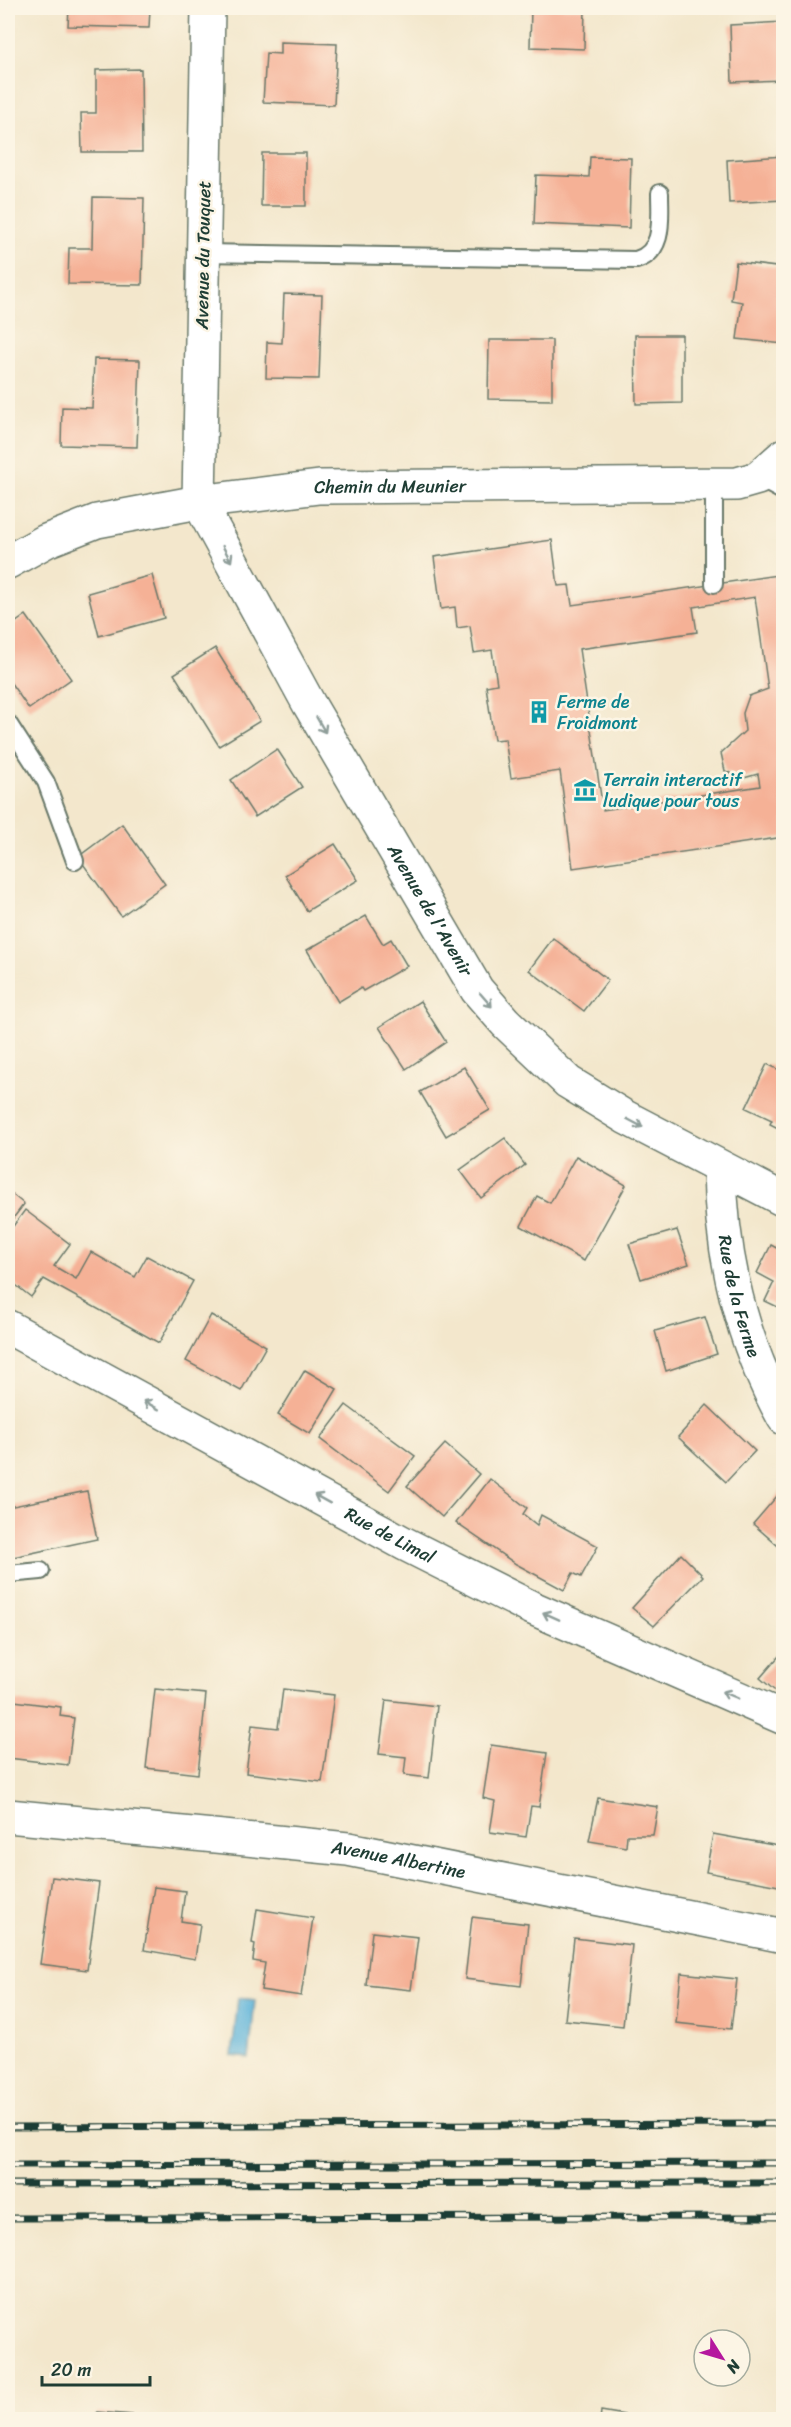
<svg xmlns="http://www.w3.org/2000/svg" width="791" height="2427" font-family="Sriracha,sans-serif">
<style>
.water{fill:#5db4da;stroke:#3e7887;stroke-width:1.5}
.building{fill:#f5b196;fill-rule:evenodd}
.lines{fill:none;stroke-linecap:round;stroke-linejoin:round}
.lane-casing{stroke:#697869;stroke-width:20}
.street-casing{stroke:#697869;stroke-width:36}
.lane{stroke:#fff;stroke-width:16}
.street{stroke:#fff;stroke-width:33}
.rail-casing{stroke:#1f3d34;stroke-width:7}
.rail{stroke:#fcf5e5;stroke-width:4.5;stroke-dasharray:14;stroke-linecap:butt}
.oneway{stroke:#8f9e9a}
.labels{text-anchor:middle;stroke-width:5;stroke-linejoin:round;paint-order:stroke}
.street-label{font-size:18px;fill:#1f3d34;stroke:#fcf5e5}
.culture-label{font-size:18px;fill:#0d838f;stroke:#fcf5e5;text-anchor:start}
</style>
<rect width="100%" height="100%" fill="#fcf5e5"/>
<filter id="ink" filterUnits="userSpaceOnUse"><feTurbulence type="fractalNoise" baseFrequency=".0167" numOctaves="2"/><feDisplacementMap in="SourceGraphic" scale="12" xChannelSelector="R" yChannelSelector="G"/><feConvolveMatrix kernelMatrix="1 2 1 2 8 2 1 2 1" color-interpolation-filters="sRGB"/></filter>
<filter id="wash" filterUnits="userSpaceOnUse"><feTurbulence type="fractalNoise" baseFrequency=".008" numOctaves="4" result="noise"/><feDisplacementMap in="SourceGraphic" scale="24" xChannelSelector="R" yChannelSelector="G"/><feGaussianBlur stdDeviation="1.35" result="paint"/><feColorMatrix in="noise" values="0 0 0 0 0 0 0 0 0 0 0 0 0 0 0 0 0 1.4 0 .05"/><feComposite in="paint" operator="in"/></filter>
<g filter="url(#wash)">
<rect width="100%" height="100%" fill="#f3e7cc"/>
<path class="water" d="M238 1998 255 2000 249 2058 232 2056Z"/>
<g id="blocks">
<g class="building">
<path d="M69 8H150L149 28 68 26Z"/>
<path d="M531 8H585L584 49 530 47Z"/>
<path d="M784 22V80L732 82 730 25Z"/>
<path d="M280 42 337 44 334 105 263 102 266 53 280 54Z"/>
<path d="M141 69 142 152H82L81 113H96V70Z"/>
<path d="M262 153H306V206H261Z"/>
<path d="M784 156V200L729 203 727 160Z"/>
<path d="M590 157 631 158 629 228 534 224 536 175 589 177Z"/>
<path d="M93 197 144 198 142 285 68 284 69 248H92Z"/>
<path d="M736 262 784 268V344L737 339 742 302 731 300Z"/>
<path d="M284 294 322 295 319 379 266 378 267 342 282 343Z"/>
<path d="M635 335H682V403L636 404Z"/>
<path d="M489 340H552V400L488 399Z"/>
<path d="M94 359 140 360 137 447 61 445 62 407 92 408Z"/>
<path d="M552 540 558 586 569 585 572 605 784 574V837L573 868 560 771 511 778 505 739 494 740 486 686 497 684 492 650 474 653 470 626 457 628 455 607 441 609 434 557ZM755 597 768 689 749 696 743 713 745 731 721 753 725 771 744 778 758 774 760 786 603 810 579 649 697 632 693 607Z"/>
<path d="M152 575 164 618 99 636 88 593Z"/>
<path d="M26 615 71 679 29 709 8 679V628Z"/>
<path d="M215 648 260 721 219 746 174 674Z"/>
<path d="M277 749 302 787 255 817 231 780Z"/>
<path d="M122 824 165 884 121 916 78 857Z"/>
<path d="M335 844 358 880 307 911 285 875Z"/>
<path d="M366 916 383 944 391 939 407 966 363 991 361 988 338 1002 307 950Z"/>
<path d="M553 938 608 980 584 1011 529 970Z"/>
<path d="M420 1001 446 1042 406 1069 379 1027Z"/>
<path d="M767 1064 784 1072V1131L770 1124 772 1120 746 1108Z"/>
<path d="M464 1067 490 1110 446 1136 420 1092Z"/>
<path d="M505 1138 525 1165 481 1198 460 1170Z"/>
<path d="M576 1156 626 1185 584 1261 521 1226 537 1196 550 1203Z"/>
<path d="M8 1191 24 1204 8 1225Z"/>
<path d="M25 1210 70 1244 54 1266 76 1279 91 1252 135 1277 147 1256 193 1281 159 1343 44 1279 31 1297 8 1279V1233Z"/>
<path d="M677 1230 689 1264 641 1279 629 1244Z"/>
<path d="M771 1245 784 1252V1310L765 1301 774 1282 757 1273Z"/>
<path d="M211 1315 266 1346 241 1391 186 1361Z"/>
<path d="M705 1317 717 1354 666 1371 655 1331Z"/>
<path d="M305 1370 337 1389 310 1434 278 1415Z"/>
<path d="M346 1405 415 1456 389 1491 320 1439Z"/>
<path d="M707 1405 755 1451 726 1482 678 1437Z"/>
<path d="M445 1444 479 1474 442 1517 407 1486Z"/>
<path d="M490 1479 527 1508 523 1514 537 1525 541 1515 598 1546 581 1577 573 1573 564 1590 516 1564 456 1523Z"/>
<path d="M784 1488V1551L753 1524Z"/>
<path d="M87 1491 97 1539 13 1557 8 1531V1507Z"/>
<path d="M681 1554 703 1576 654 1626 632 1608Z"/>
<path d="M779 1656 784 1660V1692L781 1696 760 1678Z"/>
<path d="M155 1689 206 1694 198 1774 146 1768Z"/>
<path d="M283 1689 334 1695 322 1782 246 1773 252 1725 278 1728Z"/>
<path d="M386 1700 437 1706 429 1778 404 1775 406 1757 379 1754Z"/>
<path d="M14 1701 61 1707 60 1716 74 1718 68 1765 8 1758V1710L13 1711Z"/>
<path d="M491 1745 547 1753 539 1807 531 1806 526 1837 490 1832 495 1801 483 1798Z"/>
<path d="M598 1798 658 1807 653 1835H627L626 1847 589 1841Z"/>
<path d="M713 1834 784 1847V1887L706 1872Z"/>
<path d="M52 1877 99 1883 87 1970 40 1964Z"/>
<path d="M154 1887 185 1891 181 1921 200 1924 195 1959 144 1950Z"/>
<path d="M257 1909 313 1918 301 1996 261 1990 265 1963 253 1961 255 1944 252 1943Z"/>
<path d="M472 1917 528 1924 521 1986 465 1979Z"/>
<path d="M372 1932 418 1937 411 1990 366 1985Z"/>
<path d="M574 1938 632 1945 623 2026 565 2020Z"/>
<path d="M681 1973 737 1979 731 2029 676 2023Z"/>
<path d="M601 2411 642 2418V2420H600Z"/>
<path d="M97 2412 133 2415V2420H97Z"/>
</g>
</g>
</g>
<g filter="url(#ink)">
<use href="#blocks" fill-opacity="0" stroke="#697869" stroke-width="1.5"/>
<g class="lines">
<g class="lane-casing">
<g id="lane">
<path d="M203 253 636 260C665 252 660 218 660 193"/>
<path d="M758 478 784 492"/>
<path d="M714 486V584"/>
<path d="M8 723 46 782 75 861"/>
<path d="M8 1574 41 1571"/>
</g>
</g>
<g class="street-casing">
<g id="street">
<path id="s1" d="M208 8 199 502 309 704 477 990 505 1022 568 1082 625 1117 784 1200"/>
<path id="s2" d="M8 562 46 541 97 521 199 502 319 487 737 484 758 478 784 455"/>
<path id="s3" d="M720 1168C721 1254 741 1342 784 1418"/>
<path id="s4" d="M8 1327 405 1544 530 1607 784 1718"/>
<path id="s5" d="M8 1816 348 1849 784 1936"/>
</g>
</g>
<use href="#lane" class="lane"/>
<use href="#street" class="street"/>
<g class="rail-casing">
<g id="rail">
<path d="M8 2127 784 2124"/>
<path d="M8 2165 784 2163"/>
<path d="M8 2184 784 2183"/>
<path d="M8 2218 784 2217"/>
</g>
</g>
<use href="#rail" class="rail"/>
</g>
<defs><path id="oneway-shaft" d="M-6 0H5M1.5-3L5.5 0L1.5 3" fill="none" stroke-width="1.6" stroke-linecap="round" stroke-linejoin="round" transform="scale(1.5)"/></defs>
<g class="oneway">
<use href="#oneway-shaft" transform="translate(227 554) rotate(61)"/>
<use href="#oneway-shaft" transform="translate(321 725) rotate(60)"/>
<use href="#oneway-shaft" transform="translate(486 1000) rotate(49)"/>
<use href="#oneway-shaft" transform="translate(635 1123) rotate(28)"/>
<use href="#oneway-shaft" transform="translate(151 1405) rotate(-151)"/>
<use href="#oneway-shaft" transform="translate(322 1499) rotate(-151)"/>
<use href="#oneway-shaft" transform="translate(551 1616) rotate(-156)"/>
<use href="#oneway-shaft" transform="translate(730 1695) rotate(-157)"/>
</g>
</g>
<defs>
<g id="building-bare" transform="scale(1.8)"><path d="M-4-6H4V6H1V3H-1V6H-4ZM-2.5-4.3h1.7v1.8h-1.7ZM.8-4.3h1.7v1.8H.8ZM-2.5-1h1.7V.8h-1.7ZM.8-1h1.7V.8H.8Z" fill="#0f9aa8" stroke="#fcf5e5" stroke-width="2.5" paint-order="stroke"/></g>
<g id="museum-bare" transform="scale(1.8)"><path d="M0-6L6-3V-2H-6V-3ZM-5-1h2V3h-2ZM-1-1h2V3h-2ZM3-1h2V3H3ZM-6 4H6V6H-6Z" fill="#0f9aa8" stroke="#fcf5e5" stroke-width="2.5" paint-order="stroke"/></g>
</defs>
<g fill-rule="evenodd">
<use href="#building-bare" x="539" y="712"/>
<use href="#museum-bare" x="585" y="790"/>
</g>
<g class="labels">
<g class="street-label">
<text transform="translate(203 255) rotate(-89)" y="6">Avenue du Touquet</text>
<text dy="6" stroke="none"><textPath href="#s2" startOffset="394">Chemin du Meunier</textPath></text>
<text dy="6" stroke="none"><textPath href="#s1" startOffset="963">Avenue de l'Avenir</textPath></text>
<text dy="6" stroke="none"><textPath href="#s3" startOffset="130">Rue de la Ferme</textPath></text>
<text dy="6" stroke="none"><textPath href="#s4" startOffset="435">Rue de Limal</textPath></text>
<text dy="6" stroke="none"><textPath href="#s5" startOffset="393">Avenue Albertine</textPath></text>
</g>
<g class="culture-label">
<text x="557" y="708">Ferme de<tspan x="557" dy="21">Froidmont</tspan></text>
<text x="603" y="786">Terrain interactif<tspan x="603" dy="21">ludique pour tous</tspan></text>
</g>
</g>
<rect width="791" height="2427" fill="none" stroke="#fcf5e5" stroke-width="30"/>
<g transform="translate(722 2358) rotate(127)"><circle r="28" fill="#fcf5e5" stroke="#a4ab9e" stroke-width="1.5"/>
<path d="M0-4.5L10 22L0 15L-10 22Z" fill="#b5179e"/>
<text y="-9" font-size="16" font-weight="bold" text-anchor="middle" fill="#1f3d34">N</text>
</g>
<path d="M42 2376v9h108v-9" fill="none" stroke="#1f3d34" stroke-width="3"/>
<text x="51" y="2376" font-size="18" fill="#1f3d34" stroke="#fcf5e5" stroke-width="4.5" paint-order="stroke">20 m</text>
</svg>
